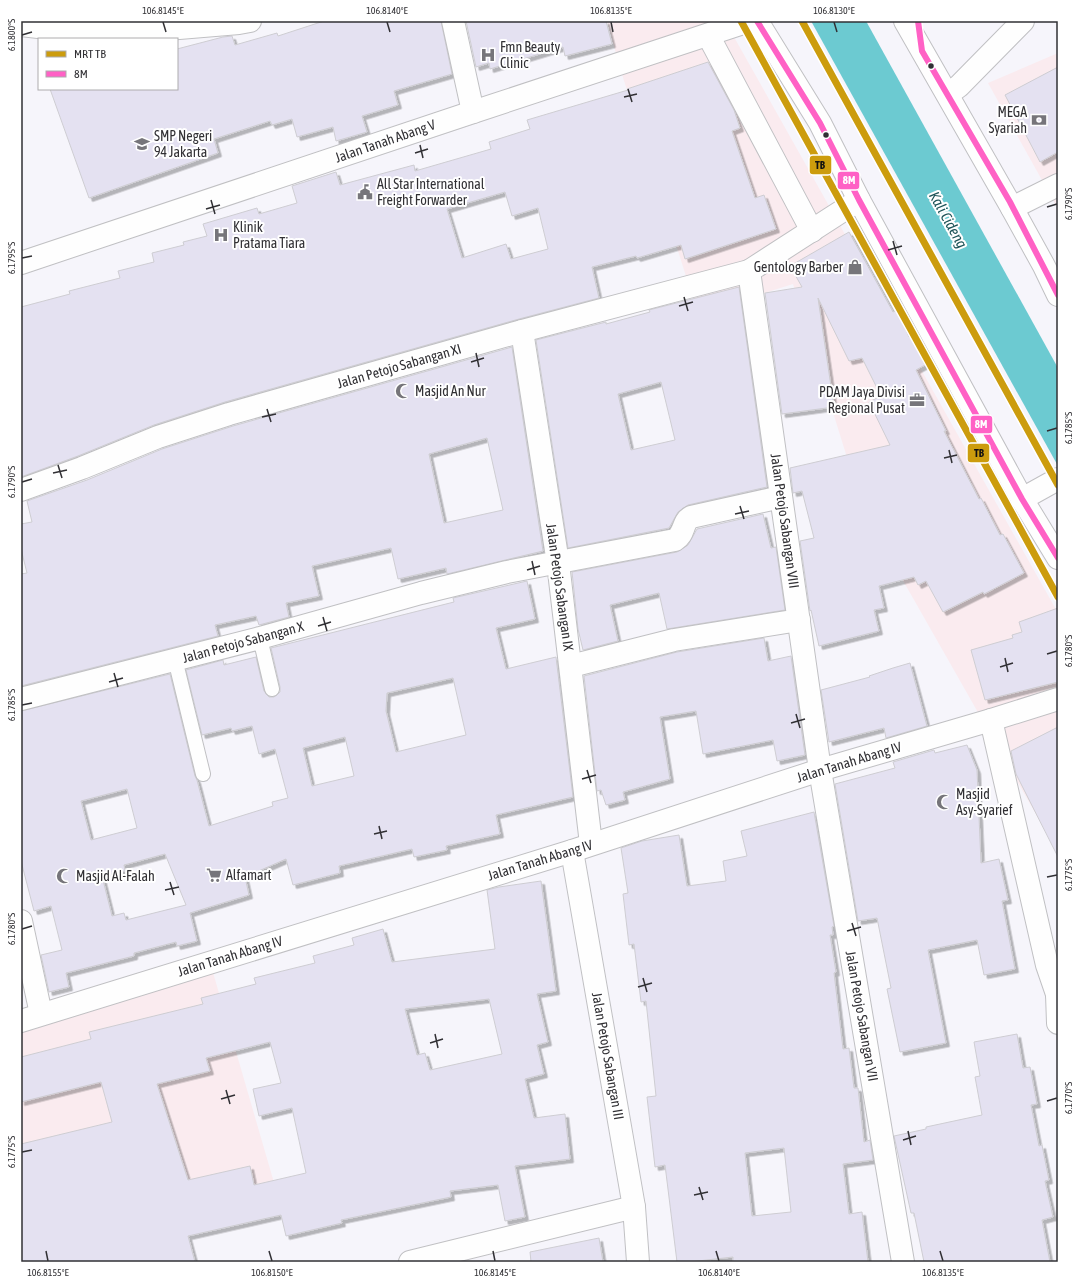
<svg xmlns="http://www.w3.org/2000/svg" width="1079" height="1283" font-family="'Asap Condensed',sans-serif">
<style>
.commercial{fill:#faebef}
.water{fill:#6ccad1}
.building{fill:#e4e1f1;stroke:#cecdd2;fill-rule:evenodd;filter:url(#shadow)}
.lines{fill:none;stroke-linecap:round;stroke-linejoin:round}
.service-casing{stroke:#c0c0c3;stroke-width:16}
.minor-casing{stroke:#c0c0c3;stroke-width:24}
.primary-casing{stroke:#c0c0c3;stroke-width:24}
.service{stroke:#fefefe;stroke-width:14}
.minor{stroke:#fefefe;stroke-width:22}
.primary{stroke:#fefefe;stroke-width:22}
.bus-1-casing{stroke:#fff;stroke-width:9}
.bus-1{stroke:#ff61c5;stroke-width:6}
.metro-1-casing{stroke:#fff;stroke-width:10}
.metro-1{stroke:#cc9c0d;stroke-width:7}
.ticks{fill:none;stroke:#313034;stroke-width:1.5}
.bus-dot{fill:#313034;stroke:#fff;stroke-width:1.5}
.labels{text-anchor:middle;stroke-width:4;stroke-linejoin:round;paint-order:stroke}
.poi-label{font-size:14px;fill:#313034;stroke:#fff;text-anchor:start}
.street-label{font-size:14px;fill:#313034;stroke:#fff}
.water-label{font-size:15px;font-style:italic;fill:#1e5458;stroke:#fff}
.line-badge{stroke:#fff;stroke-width:1.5}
.badge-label{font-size:11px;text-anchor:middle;font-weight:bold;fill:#fff}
.pale-badge-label{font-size:11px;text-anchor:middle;font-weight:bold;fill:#111}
.neatline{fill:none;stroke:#313034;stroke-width:1.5}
.ticks-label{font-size:10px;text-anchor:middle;fill:#313034}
</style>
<defs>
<filter id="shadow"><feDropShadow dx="3.5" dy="3.5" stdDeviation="0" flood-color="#0004"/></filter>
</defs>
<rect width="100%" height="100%" fill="#f6f5fb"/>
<g class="commercial">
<path d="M607 21H725L1058 613V853L864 512 793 284 698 314 620 68Z"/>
<path d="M1058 53V209L988 83Z"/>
<path d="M212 969 275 1186 21 1262V1022Z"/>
</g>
<path class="water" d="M811 21H866L1058 368V466Z"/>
<g class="building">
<path d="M324 21H441L452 74 394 91 398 105 362 116 367 132 336 141 333 127 297 137 292 119 272 125 270 121 214 139 218 153 89 198 50 89H177V49L223 37 232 36 235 45 277 33 278 36Z"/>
<path d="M466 21H606L612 44 565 56 563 47 490 69 489 63 476 67Z"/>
<path d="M708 62 734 110 740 128 732 131 755 198 764 195 776 229 685 259 681 245 637 258 636 256 592 267 599 298 519 319 225 402 154 425 78 456 21 477V307L70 294 69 291 120 278 118 271 154 262 152 253 184 245 183 242 207 236 203 224 257 208 259 214 297 203 292 186 336 172 340 185 414 165 415 171 491 149 489 142 530 129 527 120 628 90 627 89ZM505 192 512 216 538 208 548 249 511 259 506 244 462 258 447 209Z"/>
<path d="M1058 67V152L1040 162 1005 95Z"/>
<path d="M849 232 893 312 897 310 909 337H911L925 365 916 370 946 431H944L979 499 981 498 1000 535 1003 534 1024 573 984 594 983 592 943 612 926 581 918 585 914 577 879 586 884 608 874 610 879 631 819 646 811 610 810 611 800 541 814 538 802 491 793 493 790 468 890 445 869 402 881 396 862 358 849 361 818 298 834 407 782 414 765 293 802 287 790 266Z"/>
<path d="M739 287 767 487 688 505 678 512 669 528 568 548 536 340 606 322V324L650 312 649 310ZM661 382 675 440 631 450 618 394Z"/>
<path d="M512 347 543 551 447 574 446 568 398 579 391 548 312 566 319 596 286 603 289 617 259 625 256 616 215 625 218 636 21 686V574L27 573 21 549V524L32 522 27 501 87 480 162 449 233 426ZM487 438 503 510 444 523 429 454Z"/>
<path d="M763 514 771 548 776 547 785 610 667 629 659 593 610 605 618 641 583 650 578 629 572 572 677 552 688 545 697 529Z"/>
<path d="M527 581 535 619 496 628 506 669 556 657 573 797 496 815 500 834 446 846 447 850 414 857 412 849 339 866 340 873 293 885 286 859 245 877 249 895 190 913 197 941 177 946 176 942 134 953V956L66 973 69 987 49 992 41 955 62 950 51 906 34 911 21 861V711L170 674 195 776 197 780 209 826 273 806 272 802 288 798 275 749 259 754 252 726 232 731 231 728 202 735 186 670 223 660 224 665 256 657 264 691 269 697H274L280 692V687L271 648 454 602 453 598ZM453 678 466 735 396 752 386 711 387 693ZM345 737 354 776 312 786 303 748ZM127 789 137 828 91 840 81 801ZM165 854 186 905 126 920 124 913 112 916 102 876 125 871 124 865Z"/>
<path d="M1058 608V682L985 700 971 650 1013 638 1012 635 1022 632 1019 622Z"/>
<path d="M764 638 768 661 791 656 805 755 777 761 773 740 703 754 696 711 660 717 670 779 623 792 625 800 606 805 601 790 597 791 584 676 677 652Z"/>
<path d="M910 663 927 726 886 738 884 728 829 742 821 690 870 677 869 676 893 668Z"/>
<path d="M1058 727V857L1016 774 1011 751Z"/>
<path d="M967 745 977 770 981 863 999 859 1008 900 1002 901 1015 969 984 975 977 940 928 950 946 1043 900 1052 887 989 891 988 877 918 858 921 835 784 895 768 893 762 934 750 935 753Z"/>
<path d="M814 812 834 926 832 927 833 935H830L836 972 834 973 843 1049 849 1048 854 1088H858L864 1142 870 1140 873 1160 843 1164 849 1214 862 1212 868 1262H733V1257L689 1262H677L665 1165 655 1167 647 1097 656 1096 646 1001 641 1002 634 944 629 945 623 894 628 893 621 848 642 841 679 835 687 886 726 881 723 861 747 856 741 831ZM784 1148 791 1212 752 1216 745 1153Z"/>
<path d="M541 881 556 991 537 994 548 1042 537 1045 544 1074 525 1079 534 1118 565 1114 570 1159 515 1166 525 1217 505 1221 498 1185 450 1191 451 1197 341 1220 342 1223 286 1236 281 1215 188 1236 195 1262H21V1144L112 1122 101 1082 21 1102V1057L91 1039 89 1032 203 1004 201 998 256 984 254 978 315 963 313 956 354 945 352 938 383 929 392 962 495 949 487 890 499 887ZM489 999 502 1054 430 1070 425 1053 417 1055 405 1009ZM270 1042 281 1083 253 1089 259 1116 292 1108 306 1173 254 1185 250 1166 188 1180 157 1084 210 1071 206 1058Z"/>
<path d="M1017 1034 1023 1068 1030 1067 1037 1104 1031 1105 1039 1146 1042 1145 1049 1180 1045 1181 1053 1217 1042 1220 1050 1262H924L914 1213H911L894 1136 926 1129V1127L982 1115 975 1077 980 1076 974 1042Z"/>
<path d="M599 1238 603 1262H531L530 1252Z"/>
</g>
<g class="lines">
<g class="service-casing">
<g id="service">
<path d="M260 638 272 689"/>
<path d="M175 659 203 774"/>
</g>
</g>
<g class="minor-casing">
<g id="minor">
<path d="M453 21 473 112"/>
<path d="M21 25 82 32H131L239 23 250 21"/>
<path d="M708 35 812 231"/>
<path d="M948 94 959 86 1023 21"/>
<path d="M1012 208 1058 185"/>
<path d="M21 263 473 112 749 21"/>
<path d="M749 271 820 770 903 1262"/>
<path d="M522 331 558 563 591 844"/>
<path d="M21 490 82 468 158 437 229 414 522 331 749 271 859 200"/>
<path d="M571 666 674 640 799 620"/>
<path d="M21 699 260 638 421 593 507 572 675 540C685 534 682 522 691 517L781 497"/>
<path d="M991 720 1047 965 1058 997"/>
<path d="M572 851 634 1207 638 1262"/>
<path d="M21 921 41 1014"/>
<path d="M1057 994 1058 1023"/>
<path d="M21 1021 572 851 820 770 991 720 1058 699"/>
<path d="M410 1262 634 1207"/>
</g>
</g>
<g class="primary-casing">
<g id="primary">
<path d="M757 21 820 123 859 200 1022 499 1058 558"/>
<path d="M905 21 1012 208 1044 266 1058 295"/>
<path d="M1022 499 1058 479"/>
</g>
</g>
<use href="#service" class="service"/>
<use href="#minor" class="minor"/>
<use href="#primary" class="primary"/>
<g class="bus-1-casing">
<g id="bus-1">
<path d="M757 21 820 123 859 200 1022 499 1058 558"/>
<path d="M918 21 922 51 1010 202 1058 295"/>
</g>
</g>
<use href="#bus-1" class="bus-1"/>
<g class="metro-1-casing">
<g id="metro-1">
<path d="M741 21 1058 597"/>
<path d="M802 21 1058 485"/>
</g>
</g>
<use href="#metro-1" class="metro-1"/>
</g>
<path class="ticks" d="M163 22 166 32M387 22 390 32M611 22 613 32M834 22 837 32M22 35 32 32M628 89 632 102M624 97 637 94M420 145 423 158M415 153 428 149M211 200 215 214M1047 207 1057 204M206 209 220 205M893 241 897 255M888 250 902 246M22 258 32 256M684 297 688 311M679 306 693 302M476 353 479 367M471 362 484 358M267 409 271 422M262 417 276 414M1047 431 1057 428M949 450 952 463M944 458 957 455M58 465 62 478M53 473 67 470M22 482 32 479M740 506 744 519M735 514 749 511M532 561 535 575M527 570 540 566M323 617 327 631M318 626 331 622M1047 654 1057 651M1005 658 1008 672M1000 667 1013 663M114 673 118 687M109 682 123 678M22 705 32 703M796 714 800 728M791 723 805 719M587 770 591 783M582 779 596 775M379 826 382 839M374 834 387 831M1047 877 1057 875M170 882 174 895M165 890 179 887M852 923 856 936M22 929 32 926M847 931 861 927M643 978 647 992M638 987 652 983M435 1034 438 1048M430 1043 443 1039M226 1090 230 1104M221 1099 235 1095M1047 1101 1057 1098M908 1131 911 1145M903 1140 916 1136M22 1152 32 1150M699 1187 703 1200M694 1195 708 1192M46 1251 48 1261M269 1251 272 1261M493 1251 495 1261M716 1251 719 1261M940 1251 943 1261"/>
<defs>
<g id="hospital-bare" transform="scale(1.2)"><path d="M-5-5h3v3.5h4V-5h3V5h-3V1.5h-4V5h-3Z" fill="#76757a" stroke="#fff" stroke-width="2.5" paint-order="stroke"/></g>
<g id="bank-bare" transform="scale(1.2)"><path d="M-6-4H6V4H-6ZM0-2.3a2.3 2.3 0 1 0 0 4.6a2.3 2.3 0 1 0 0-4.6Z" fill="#76757a" stroke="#fff" stroke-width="2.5" paint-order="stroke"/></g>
<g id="school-bare" transform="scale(1.2)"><path d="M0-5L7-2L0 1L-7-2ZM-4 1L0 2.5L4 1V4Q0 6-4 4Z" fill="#76757a" stroke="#fff" stroke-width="2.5" paint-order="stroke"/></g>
<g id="civic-bare" transform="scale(1.2)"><path d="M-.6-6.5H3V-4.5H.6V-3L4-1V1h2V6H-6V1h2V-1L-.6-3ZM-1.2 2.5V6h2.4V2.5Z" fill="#76757a" stroke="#fff" stroke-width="2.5" paint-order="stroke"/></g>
<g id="shop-bare" transform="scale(1.2)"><path d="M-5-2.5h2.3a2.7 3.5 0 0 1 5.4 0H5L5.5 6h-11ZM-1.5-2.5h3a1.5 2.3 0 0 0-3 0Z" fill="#76757a" stroke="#fff" stroke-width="2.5" paint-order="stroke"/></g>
<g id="mosque-bare" transform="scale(1.2)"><path d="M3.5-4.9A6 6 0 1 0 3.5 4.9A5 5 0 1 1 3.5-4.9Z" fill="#76757a" stroke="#fff" stroke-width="2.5" paint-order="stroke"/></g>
<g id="office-bare" transform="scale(1.2)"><path d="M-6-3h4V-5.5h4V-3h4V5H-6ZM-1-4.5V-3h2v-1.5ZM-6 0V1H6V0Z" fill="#76757a" stroke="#fff" stroke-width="2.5" paint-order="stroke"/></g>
<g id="supermarket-bare" transform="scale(1.2)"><path d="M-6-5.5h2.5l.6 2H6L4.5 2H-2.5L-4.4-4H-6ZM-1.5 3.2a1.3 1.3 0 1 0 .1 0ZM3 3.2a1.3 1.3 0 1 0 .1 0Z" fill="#76757a" stroke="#fff" stroke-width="2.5" paint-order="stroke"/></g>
</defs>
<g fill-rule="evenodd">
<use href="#hospital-bare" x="488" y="55"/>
<use href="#bank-bare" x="1039" y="120"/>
<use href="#school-bare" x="142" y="144"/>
<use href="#civic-bare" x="365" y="192"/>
<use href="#hospital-bare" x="221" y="235"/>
<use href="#shop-bare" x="855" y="267"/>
<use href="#mosque-bare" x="403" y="391"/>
<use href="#office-bare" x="917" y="400"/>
<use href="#mosque-bare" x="944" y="802"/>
<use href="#supermarket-bare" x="214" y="875"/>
<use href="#mosque-bare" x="64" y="876"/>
</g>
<g class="bus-dot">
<circle cx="931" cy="66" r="3.5"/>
<circle cx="826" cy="135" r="3.5"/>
</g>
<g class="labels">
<g class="poi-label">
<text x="500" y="52">Fmn Beauty<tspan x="500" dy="16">Clinic</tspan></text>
<text x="1027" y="117" text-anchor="end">MEGA<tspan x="1027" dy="16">Syariah</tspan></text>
<text x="154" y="141">SMP Negeri<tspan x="154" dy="16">94 Jakarta</tspan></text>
<text x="377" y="189">All Star International<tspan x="377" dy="16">Freight Forwarder</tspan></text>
<text x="233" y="232">Klinik<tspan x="233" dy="16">Pratama Tiara</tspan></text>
<text x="843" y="272" text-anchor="end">Gentology Barber</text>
<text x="415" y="396">Masjid An Nur</text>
<text x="905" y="397" text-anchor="end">PDAM Jaya Divisi<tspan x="905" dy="16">Regional Pusat</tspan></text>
<text x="956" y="799">Masjid<tspan x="956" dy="16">Asy-Syarief</tspan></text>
<text x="226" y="880">Alfamart</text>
<text x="76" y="881">Masjid Al-Falah</text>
</g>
<g class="street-label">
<text transform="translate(385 141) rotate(-19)" y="5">Jalan Tanah Abang V</text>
<text transform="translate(399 366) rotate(-16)" y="5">Jalan Petojo Sabangan XI</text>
<text transform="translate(785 521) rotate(82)" y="5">Jalan Petojo Sabangan VIII</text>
<text transform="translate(560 587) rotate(82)" y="5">Jalan Petojo Sabangan IX</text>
<text transform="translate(243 642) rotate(-15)" y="5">Jalan Petojo Sabangan X</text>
<text transform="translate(849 762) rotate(-17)" y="5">Jalan Tanah Abang IV</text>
<text transform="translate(540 860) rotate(-17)" y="5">Jalan Tanah Abang IV</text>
<text transform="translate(230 956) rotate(-17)" y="5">Jalan Tanah Abang IV</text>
<text transform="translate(862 1016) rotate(80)" y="5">Jalan Petojo Sabangan VII</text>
<text transform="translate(608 1056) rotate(80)" y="5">Jalan Petojo Sabangan III</text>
</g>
<g class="water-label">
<text transform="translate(948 220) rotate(61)" y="5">Kali Cideng</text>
</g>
</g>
<g class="line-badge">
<rect x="809" y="155" width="23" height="20" rx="4" fill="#cc9c0d"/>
<rect x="837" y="171" width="23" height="19" rx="4" fill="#ff61c5"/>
<rect x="970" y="415" width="23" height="19" rx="4" fill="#ff61c5"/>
<rect x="967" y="443" width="23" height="20" rx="4" fill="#cc9c0d"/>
</g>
<g class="badge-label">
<text x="849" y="184">8M</text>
<text x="981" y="428">8M</text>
</g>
<g class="pale-badge-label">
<text x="820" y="169">TB</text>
<text x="979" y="457">TB</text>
</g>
<rect width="1079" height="1283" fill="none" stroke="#ffffff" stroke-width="44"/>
<rect x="38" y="38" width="140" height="52" fill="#ffffff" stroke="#adacae"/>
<rect x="46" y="51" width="20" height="6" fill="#cc9c0d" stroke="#adacae"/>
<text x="74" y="58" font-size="12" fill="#313034">MRT TB</text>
<rect x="46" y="71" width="20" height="6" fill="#ff61c5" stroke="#adacae"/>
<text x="74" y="78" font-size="12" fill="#313034">8M</text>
<rect x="22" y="22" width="1035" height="1239" class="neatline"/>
<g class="ticks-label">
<text x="163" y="14">106.8145°E</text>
<text x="387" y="14">106.8140°E</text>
<text x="611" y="14">106.8135°E</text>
<text x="834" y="14">106.8130°E</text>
<text transform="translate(11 35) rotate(-90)" y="4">6.1800°S</text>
<text transform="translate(1068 204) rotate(-90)" y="4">6.1790°S</text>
<text transform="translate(11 258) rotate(-90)" y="4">6.1795°S</text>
<text transform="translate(1068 428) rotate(-90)" y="4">6.1785°S</text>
<text transform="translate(11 482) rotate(-90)" y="4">6.1790°S</text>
<text transform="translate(1068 651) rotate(-90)" y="4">6.1780°S</text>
<text transform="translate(11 705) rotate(-90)" y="4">6.1785°S</text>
<text transform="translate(1068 875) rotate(-90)" y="4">6.1775°S</text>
<text transform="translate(11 929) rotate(-90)" y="4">6.1780°S</text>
<text transform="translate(1068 1098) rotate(-90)" y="4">6.1770°S</text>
<text transform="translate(11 1152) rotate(-90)" y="4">6.1775°S</text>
<text x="48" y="1276">106.8155°E</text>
<text x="272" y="1276">106.8150°E</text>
<text x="495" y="1276">106.8145°E</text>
<text x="719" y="1276">106.8140°E</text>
<text x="943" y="1276">106.8135°E</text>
</g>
</svg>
